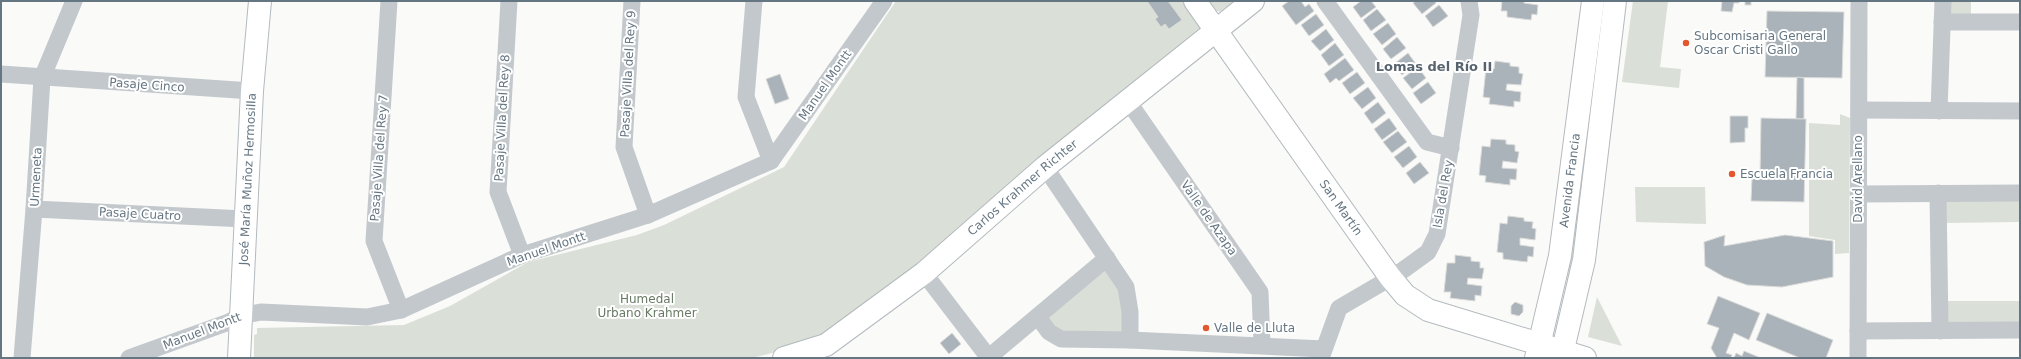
<svg xmlns="http://www.w3.org/2000/svg" width="2021" height="359" font-family="'DejaVu Sans',sans-serif">
<style>
.green{fill:#dadfd7}
.building{fill:#aab3b9;stroke:#dcdcda}
.lines{fill:none;stroke-linecap:round;stroke-linejoin:round}
.secondary-casing{stroke:#b3babf;stroke-width:24}
.primary-casing{stroke:#b5babe;stroke-width:24}
.street{stroke:#c3c8cc;stroke-width:17}
.secondary{stroke:#fff;stroke-width:22}
.primary{stroke:#fff;stroke-width:22}
.poi-dot{fill:#e4572e;stroke:#fff;stroke-width:1.5}
.labels{text-anchor:middle;stroke-width:4;stroke-linejoin:round;paint-order:stroke}
.poi-label{font-size:12px;fill:#657683;stroke:#fff;text-anchor:start}
.street-label{font-size:12px;fill:#657683;stroke:#fff}
.park-label{font-size:12px;fill:#687a64;stroke:#fff}
.neighbourhood-label{font-size:13px;font-weight:bold;fill:#57646e;stroke:#fff}
</style>
<rect width="100%" height="100%" fill="#fafaf8"/>
<g class="green">
<path d="M896 1H1186L1203 26 1202 32 918 268 821 341 752 358H254V335L257 334V328L404 325 450 306 528 262 637 235 664 225 784 167Z"/>
<path d="M1204 1H1234L1222 12 1209 9Z"/>
<path d="M1633 1H1668L1660 67 1681 69 1679 88 1622 82Z"/>
<rect x="1947" y="1" width="24" height="16"/>
<path d="M1607 10 1577 240 1563 316 1560 315 1569 270 1567 253 1600 12Z"/>
<path d="M1840 114 1850 118 1849 253 1835 254V240L1809 236V123L1840 125Z"/>
<path d="M1635 187H1705L1706 224 1636 222Z"/>
<path d="M1943 201H2020V222L1943 223Z"/>
<path d="M1101 270H1110L1124 291 1126 326 1119 336 1061 334 1048 323 1050 313Z"/>
<path d="M1597 297 1622 346 1588 337Z"/>
<rect x="1948" y="301" width="72" height="22"/>
</g>
<g class="building">
<path d="M1147 1H1168L1182 20 1169 29 1165 24 1161 27 1155 19 1158 17Z"/>
<path d="M1289 1H1301L1305 7 1309 4 1314 11 1296 25 1282 6Z"/>
<path d="M1361 1H1371L1376 7 1361 18 1353 7Z"/>
<path d="M1416 1H1435L1436 3 1422 14 1413 3Z"/>
<path d="M1502 1H1524V3L1538 5 1537 15 1532 14 1531 20 1507 17V11H1501Z"/>
<path d="M1722 1H1739V3H1734L1732 12 1721 11Z"/>
<rect x="1745" y="1" width="6" height="4"/>
<path d="M1439 5 1448 16 1433 27 1425 16Z"/>
<path d="M1377 9 1386 20 1371 31 1363 20Z"/>
<path d="M1767 11 1844 12 1842 78 1765 77Z"/>
<path d="M1316 14 1324 25 1309 36 1301 25Z"/>
<path d="M1388 23 1396 34 1382 45 1373 34Z"/>
<path d="M1326 29 1334 40 1320 51 1311 41Z"/>
<path d="M1397 37 1406 48 1391 59 1383 49Z"/>
<path d="M1335 43 1344 55 1329 66 1321 55Z"/>
<path d="M1408 53 1416 64 1402 75 1394 64Z"/>
<path d="M1345 58 1354 70 1339 81 1336 78 1330 83 1324 74Z"/>
<path d="M1495 61 1510 63V66L1519 67V73L1523 74 1521 85 1507 84 1506 90 1521 92 1520 102 1514 101V107L1489 104 1490 98 1483 97 1486 68 1494 69Z"/>
<path d="M1418 67 1426 78 1412 89 1403 78Z"/>
<path d="M1357 72 1365 83 1350 94 1342 83Z"/>
<path d="M780 74 789 99 775 104 766 79Z"/>
<path d="M1797 77 1804 78V119H1796Z"/>
<path d="M1428 82 1436 93 1421 104 1413 93Z"/>
<path d="M1368 87 1376 98 1362 109 1353 98Z"/>
<path d="M1378 102 1386 113 1372 124 1364 113Z"/>
<path d="M1730 116H1748V128H1745V142L1730 143Z"/>
<path d="M1389 118 1397 129 1382 140 1374 129Z"/>
<path d="M1761 118 1806 119 1804 202 1751 201 1752 178H1760Z"/>
<path d="M1398 131 1407 142 1392 153 1383 142Z"/>
<path d="M1491 139 1506 140V144L1515 145V151L1519 152 1517 163 1503 161 1502 168 1517 169 1516 180 1510 179V185L1485 182 1486 176 1479 175 1482 146 1490 147Z"/>
<path d="M1409 146 1417 157 1403 168 1394 157Z"/>
<path d="M1420 162 1429 173 1414 184 1406 173Z"/>
<path d="M1508 216 1524 218V221L1533 222 1532 228 1536 229 1535 240 1520 238V245L1534 247 1533 257 1528 256 1527 262 1503 259V253L1497 252 1500 223 1507 224Z"/>
<path d="M1725 235 1724 246 1785 235 1833 241V277L1782 287 1747 285 1724 277 1705 266 1704 242Z"/>
<path d="M1455 255 1471 257V261L1480 262V268H1484L1482 279 1468 278 1467 284 1482 286 1481 296 1475 295V301L1450 298 1451 292H1444L1447 263H1455Z"/>
<path d="M1718 296 1760 313 1749 340 1734 333 1726 353 1732 355 1731 358H1717L1711 348 1719 328 1707 324Z"/>
<path d="M1515 302 1523 305V312L1519 316 1511 314V306Z"/>
<path d="M1767 313 1833 340 1826 358H1800L1756 340Z"/>
<path d="M952 333 961 344 949 354 940 343Z"/>
<path d="M1744 351 1761 358H1734L1736 353 1742 356Z"/>
</g>
<g class="lines">
<g class="secondary-casing">
<g id="secondary">
<path id="s1" d="M1195 1 1390 277 1405 295 1428 310 1585 358"/>
<path id="s2" d="M239 358 252 91 260 1"/>
<path id="s3" d="M784 358 826 345 924 273 1045 167 1253 1"/>
</g>
</g>
<g class="primary-casing">
<g id="primary">
<path id="s4" d="M1536 358 1560 256 1593 1"/>
<path d="M1561 358 1584 260 1615 1"/>
</g>
</g>
<g class="street">
<path d="M389 1 374 241 401 310"/>
<path d="M509 1 498 192 522 255"/>
<path d="M632 1 624 147 648 215"/>
<path d="M754 1 746 97 771 161"/>
<path d="M1325 1 1427 142 1451 148"/>
<path d="M1942 22H2020"/>
<path d="M1 74 252 91"/>
<path d="M1128 101 1260 292 1262 345"/>
<path d="M1859 110 2020 111"/>
<path d="M1939 111 1943 1"/>
<path d="M1045 167 1126 287 1130 312V340"/>
<path d="M1938 193 1940 331"/>
<path d="M1858 194 2020 193"/>
<path d="M34 209 245 219"/>
<path d="M924 273 989 358"/>
<path d="M1038 317 1049 332 1061 339 1130 340 1324 349"/>
<path d="M1858 331 2020 330"/>
<path d="M989 357 1107 258"/>
<path d="M22 358 34 209 42 78 74 1"/>
<path d="M129 358 229 322 240 316 261 312 367 317 401 310 522 255 648 215 771 161 884 1"/>
<path d="M1321 358 1339 308 1399 273 1428 252 1437 234 1471 15 1469 1"/>
<path d="M1858 358 1859 1"/>
</g>
<use href="#secondary" class="secondary"/>
<use href="#primary" class="primary"/>
</g>
<g class="poi-dot">
<circle cx="1686" cy="43" r="4"/>
<circle cx="1732" cy="174" r="4"/>
<circle cx="1206" cy="328" r="4"/>
</g>
<g class="labels">
<g class="poi-label">
<text x="1694" y="40">Subcomisaria General<tspan x="1694" dy="14">Oscar Cristi Gallo</tspan></text>
<text x="1740" y="178">Escuela Francia</text>
<text x="1214" y="332">Valle de Lluta</text>
</g>
<g class="street-label">
<text transform="translate(628 74) rotate(-87)" y="4">Pasaje Villa del Rey 9</text>
<text transform="translate(147 85) rotate(4)" y="4">Pasaje Cinco</text>
<text transform="translate(825 85) rotate(-55)" y="4">Manuel Montt</text>
<text transform="translate(502 118) rotate(-87)" y="4">Pasaje Villa del Rey 8</text>
<text transform="translate(379 158) rotate(-86)" y="4">Pasaje Villa del Rey 7</text>
<text transform="translate(36 177) rotate(-87)" y="4">Urmeneta</text>
<text dy="4" stroke="none"><textPath href="#s2" startOffset="179">José María Muñoz Hermosilla</textPath></text>
<text transform="translate(1858 179) rotate(-90)" y="4">David Arellano</text>
<text dy="4" stroke="none"><textPath href="#s4" startOffset="181">Avenida Francia</textPath></text>
<text dy="4" stroke="none"><textPath href="#s3" startOffset="296">Carlos Krahmer Richter</textPath></text>
<text transform="translate(1443 194) rotate(-80)" y="4">Isla del Rey</text>
<text dy="4" stroke="none"><textPath href="#s1" startOffset="253">San Martín</textPath></text>
<text transform="translate(140 214) rotate(3)" y="4">Pasaje Cuatro</text>
<text transform="translate(1209 218) rotate(55)" y="4">Valle de Azapa</text>
<text transform="translate(546 249) rotate(-19)" y="4">Manuel Montt</text>
<text transform="translate(202 331) rotate(-21)" y="4">Manuel Montt</text>
</g>
<g class="park-label">
<text x="647" y="303">Humedal<tspan x="647" dy="14">Urbano Krahmer</tspan></text>
</g>
<g class="neighbourhood-label">
<text x="1434" y="71">Lomas del Río II</text>
</g>
</g>
<rect width="2021" height="359" fill="none" stroke="#657683" stroke-width="4"/>
</svg>
